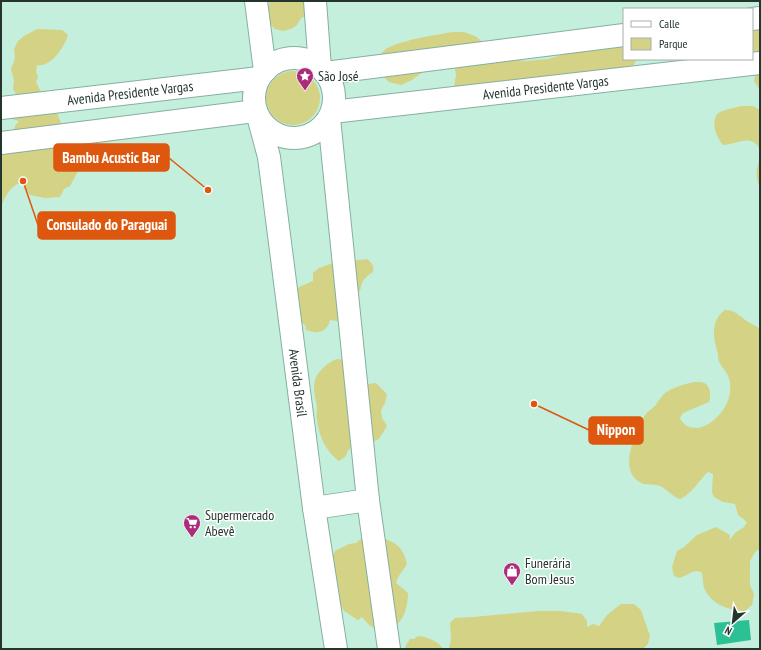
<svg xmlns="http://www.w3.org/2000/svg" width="761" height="650" font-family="'PT Sans Narrow',sans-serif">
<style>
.green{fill:#d4d285}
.water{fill:#2bc194}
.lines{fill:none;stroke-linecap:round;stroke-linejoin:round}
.major-casing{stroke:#86af9e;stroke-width:24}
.major{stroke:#fff;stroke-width:22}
.labels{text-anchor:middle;stroke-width:3;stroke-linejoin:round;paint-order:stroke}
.poi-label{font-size:14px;fill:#24352e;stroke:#fff;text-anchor:start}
.street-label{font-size:14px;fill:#24352e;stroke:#fff}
.leader{fill:none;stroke:#de570e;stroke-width:1.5}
.callout-dot{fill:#de570e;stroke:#fff;stroke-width:1.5}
.callout{fill:#de570e;stroke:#de570e;stroke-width:1.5}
.callout-label{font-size:15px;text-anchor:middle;font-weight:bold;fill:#fff}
</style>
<rect width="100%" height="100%" fill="#c4efdd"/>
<g class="green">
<path d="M270 1H317L308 15 301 18 297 25 291 29 283 31 275 29 269 23 266 15Z"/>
<path d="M760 12V90L754 81 756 70 752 59V13Z"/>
<path d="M37 29 62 30 68 35C65 46 51 68 37 65L36 72 38 77 36 82 43 96 55 108 61 123 80 144 84 160 70 186 64 189 60 197 45 198 30 195 22 182C11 185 5 196 1 207V144L13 134 15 126 19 121 9 118 11 100 16 94 13 89 14 80 11 69 15 58 14 49 18 41 24 36Z"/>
<path d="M453 32H464L475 36 502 57 525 61 548 59 593 46 624 40V59H636V61L630 71 454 87 456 75 454 63 431 66 412 80 401 85 389 82 373 67C376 62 380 53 386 49 401 40 435 35 453 32Z"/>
<circle cx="293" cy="98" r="27"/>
<path d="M741 106H753L760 110V150C752 132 736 145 723 145 716 137 708 117 722 111 728 109 735 108 741 106Z"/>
<path d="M760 159V189C756 177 755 171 760 159Z"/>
<path d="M367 259C372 263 374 265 373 272 369 274 366 277 363 281 360 286 362 291 356 295L359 305 357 310 337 321 330 320C327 333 316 335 305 329L306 326 300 321 294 293 299 287 313 281V273L319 268 333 263Z"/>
<path d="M725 310C734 310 736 313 743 318 748 323 754 324 760 329V549L755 552 750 561V585L754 594 752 605 745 611C728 610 713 605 705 590 702 584 704 577 701 572 693 569 687 576 679 578L674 576 672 567 677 551 684 547 697 535 716 527 730 535 729 541 735 533 744 527 747 522 738 515 735 504 723 502 714 497 712 492 713 474 708 472C699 480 692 494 680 499 671 496 667 489 660 486 655 484 649 485 644 484 624 477 628 455 634 439 637 431 640 421 646 414 648 411 652 409 655 406 658 402 660 398 664 394 671 388 695 379 704 383 711 386 711 396 709 402L683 413 680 418C683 425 689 428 697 428 706 427 712 422 718 416 728 406 734 389 728 376 726 371 722 368 720 363 718 361 718 357 718 354 713 338 710 321 725 310Z"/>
<path d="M337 359 347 360 361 385 376 383 387 394 385 403 381 410 382 418 387 426 379 439 366 445 349 449 345 457 339 461C326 452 318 434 317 419 316 415 317 411 317 407 316 400 314 394 314 388 313 375 326 363 337 359Z"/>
<path d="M368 533C388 541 402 540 407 564 403 571 398 575 396 583L408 593C408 603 405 620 395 626 391 629 385 630 380 632L369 625 362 617 358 620 344 611 340 604 332 559 335 551 349 544 356 543Z"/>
<path d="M621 604H634L641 610 650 636 648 644 643 649 449 648 451 639 450 623 455 618 473 617 538 611H561L582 614 587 621V627L593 624 599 626 607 615Z"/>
<path d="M418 636C427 637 439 641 443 649H405L406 645 410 639H414Z"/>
</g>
<path class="water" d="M749 620 751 640 717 645 714 623Z"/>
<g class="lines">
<g class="major-casing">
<g id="major">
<path d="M256 1 265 71"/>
<path d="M315 1 320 68"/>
<path d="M752 19 760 18"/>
<circle cx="294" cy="98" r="40"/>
<path d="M325 73 624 35"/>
<path id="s1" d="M1 108 259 78"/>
<path id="s2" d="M332 112 760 63"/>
<path id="s3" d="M258 116 269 157 314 508 336 649"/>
<path d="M329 118 368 500 389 649"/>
<path d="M1 143 256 111"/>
<path d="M314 508 368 500"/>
</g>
</g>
<use href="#major" class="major"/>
</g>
<defs>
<g id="sight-pin" transform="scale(0.9)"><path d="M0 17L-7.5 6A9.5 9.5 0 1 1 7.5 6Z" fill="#ac2c7b" stroke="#fff"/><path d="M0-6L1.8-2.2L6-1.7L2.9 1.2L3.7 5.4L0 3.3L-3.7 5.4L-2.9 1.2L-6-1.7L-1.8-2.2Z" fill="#fff"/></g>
<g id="supermarket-pin" transform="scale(0.9)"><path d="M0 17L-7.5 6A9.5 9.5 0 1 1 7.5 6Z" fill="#ac2c7b" stroke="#fff"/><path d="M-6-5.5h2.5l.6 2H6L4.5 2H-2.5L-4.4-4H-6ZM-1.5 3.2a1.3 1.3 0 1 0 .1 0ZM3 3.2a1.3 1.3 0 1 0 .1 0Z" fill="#fff"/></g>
<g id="shop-pin" transform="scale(0.9)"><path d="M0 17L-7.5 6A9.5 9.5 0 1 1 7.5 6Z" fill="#ac2c7b" stroke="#fff"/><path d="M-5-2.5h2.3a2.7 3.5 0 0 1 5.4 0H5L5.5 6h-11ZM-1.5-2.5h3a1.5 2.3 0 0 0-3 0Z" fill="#fff"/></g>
</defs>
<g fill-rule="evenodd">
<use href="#sight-pin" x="305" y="76"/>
<use href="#supermarket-pin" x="192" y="523"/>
<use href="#shop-pin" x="512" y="571"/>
</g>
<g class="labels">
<g class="poi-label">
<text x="318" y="81">São José</text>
<text x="205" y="520">Supermercado<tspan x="205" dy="16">Abevê</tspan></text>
<text x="525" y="568">Funerária<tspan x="525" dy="16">Bom Jesus</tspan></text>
</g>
<g class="street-label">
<text dy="5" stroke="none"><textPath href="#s2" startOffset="215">Avenida Presidente Vargas</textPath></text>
<text dy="5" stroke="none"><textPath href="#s1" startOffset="130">Avenida Presidente Vargas</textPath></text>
<text dy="5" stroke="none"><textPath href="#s3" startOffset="270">Avenida Brasil</textPath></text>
</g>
</g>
<path class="leader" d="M208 190L169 158M23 181L38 225M534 404L589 430"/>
<g class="callout-dot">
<circle cx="208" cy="190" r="4"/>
<circle cx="23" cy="181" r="4"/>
<circle cx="534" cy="404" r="4"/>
</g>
<g class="callout">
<rect x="54" y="144" width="115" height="27" rx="4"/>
<rect x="38" y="212" width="137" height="27" rx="4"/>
<rect x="589" y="417" width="54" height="27" rx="4"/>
</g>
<g class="callout-label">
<text x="111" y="163">Bambu Acustic Bar</text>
<text x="107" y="230">Consulado do Paraguai</text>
<text x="616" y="435">Nippon</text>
</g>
<rect width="761" height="650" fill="none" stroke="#24352e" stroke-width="4"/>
<rect x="623" y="8" width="130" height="52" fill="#ffffff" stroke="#a7aeab"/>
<rect x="631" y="21" width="20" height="6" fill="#ffffff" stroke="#a7aeab"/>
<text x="659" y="28" font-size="12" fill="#24352e">Calle</text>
<rect x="631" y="38" width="20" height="12" fill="#d4d285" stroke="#a7aeab"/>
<text x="659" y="48" font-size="12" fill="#24352e">Parque</text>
<g transform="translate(733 622) rotate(208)" stroke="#ffffff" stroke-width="3" paint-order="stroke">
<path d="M0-3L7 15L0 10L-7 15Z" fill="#24352e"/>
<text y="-6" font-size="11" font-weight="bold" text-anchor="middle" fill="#24352e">N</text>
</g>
</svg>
